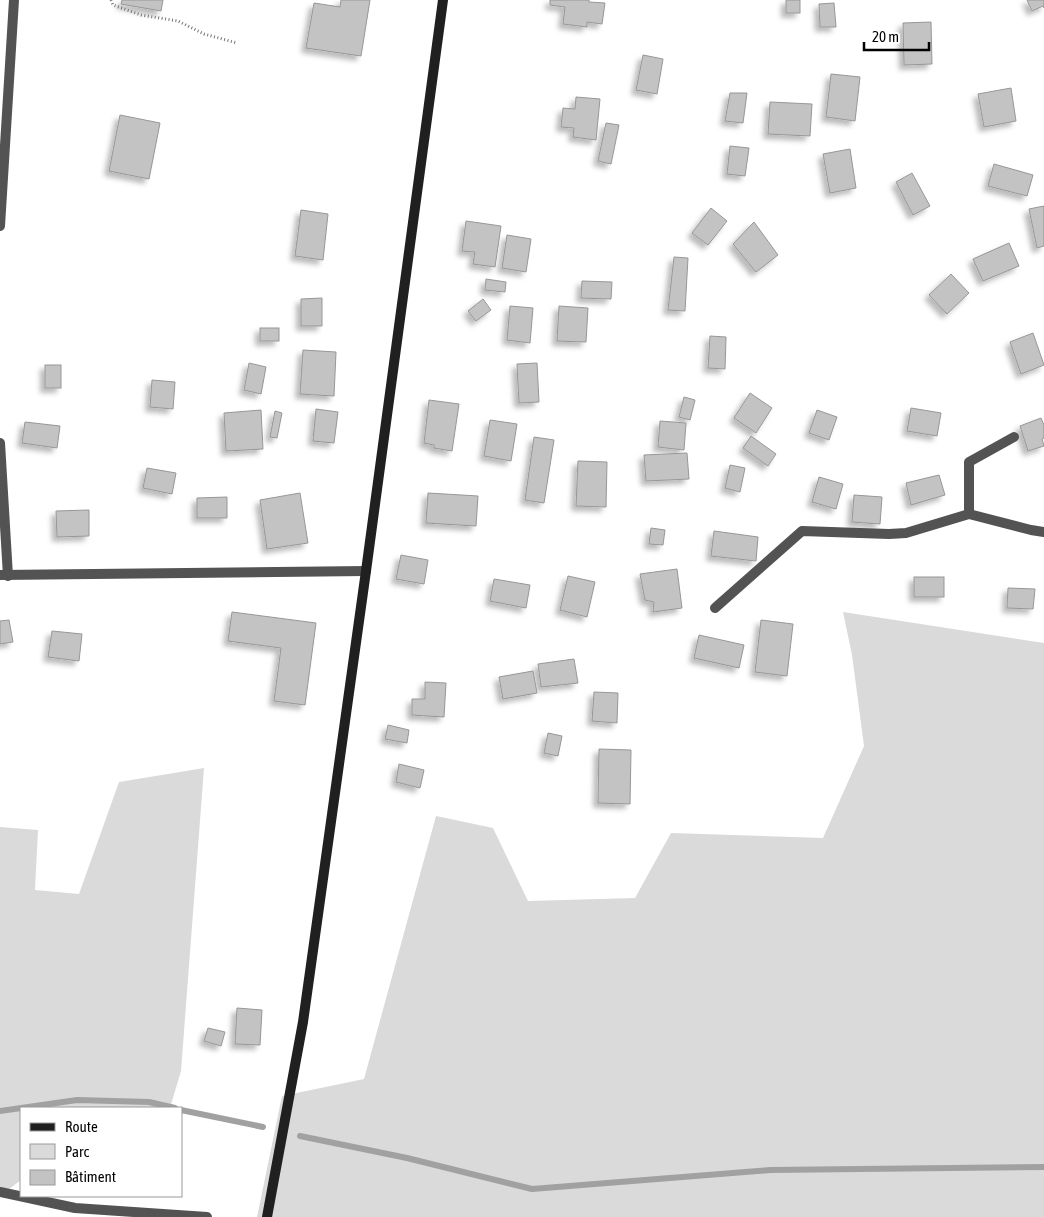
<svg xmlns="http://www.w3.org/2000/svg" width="1044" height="1217" font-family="'Asap Condensed',sans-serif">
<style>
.green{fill:#dadada}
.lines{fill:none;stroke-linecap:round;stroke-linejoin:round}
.stream{stroke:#a1a1a1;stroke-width:6}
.building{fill:#c3c3c3;stroke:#979797;filter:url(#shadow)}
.path{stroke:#757575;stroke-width:3;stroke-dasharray:1 2.5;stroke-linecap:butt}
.street{stroke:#535353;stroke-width:10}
.secondary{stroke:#202020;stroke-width:10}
</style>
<defs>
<filter id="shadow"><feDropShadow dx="-4.5" dy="4.5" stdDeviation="2.5" flood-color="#0004"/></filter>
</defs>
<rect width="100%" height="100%" fill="#fff"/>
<g class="green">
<path d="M843 612 1044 643V1217H257L282 1096 364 1079 436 816 493 828 528 901 635 898 671 833 823 838 864 746 852 655Z"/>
<path d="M204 768 181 1071 170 1108H21V1180L0 1196V827L38 830 35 890 79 894 119 782Z"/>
</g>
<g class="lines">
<g class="stream">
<path d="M181 1110 263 1127"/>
<path d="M0 1111 77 1100 149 1102 175 1108"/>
<path d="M300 1136 407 1158 532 1189 770 1170 1044 1167"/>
</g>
</g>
<g class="building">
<path d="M122 0H163L161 11 121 4Z"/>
<path d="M341 0H370L361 56 306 48 314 3 340 7Z"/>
<path d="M550 0H589V2L605 3 602 24 587 22V27L563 24 565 7 550 5Z"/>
<rect x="786" y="0" width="14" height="13"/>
<path d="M1027 0H1044V8L1043 6 1032 11Z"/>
<path d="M834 3 836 27H820L819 4Z"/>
<path d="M931 22 932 64 904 65 903 23Z"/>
<path d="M643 55 663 59 657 94 636 90Z"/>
<path d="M831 74 860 77 855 121 826 117Z"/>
<path d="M1011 88 1016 121 984 127 978 94Z"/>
<path d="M730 93H747L743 123 725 121Z"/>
<path d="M576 97 600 99 596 140 573 137 574 128 561 127 563 108 575 109Z"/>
<path d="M770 102 812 104 810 136 768 134Z"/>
<path d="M120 115 160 123 149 179 109 171Z"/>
<path d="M606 123 619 125 611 164 598 161Z"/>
<path d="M730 146 749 148 745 176 727 174Z"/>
<path d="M850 149 856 188 830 193 823 154Z"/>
<path d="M994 164 1033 175 1027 196 988 186Z"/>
<path d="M912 173 930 206 913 215 896 182Z"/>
<path d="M1044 206V246L1037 248 1029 209Z"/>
<path d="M711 208 727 221 708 245 692 233Z"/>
<path d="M301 210 328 214 323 260 295 256Z"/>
<path d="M466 221 501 226 495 267 473 264 475 252 462 251Z"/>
<path d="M754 222 778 255 756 272 733 244Z"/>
<path d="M507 235 531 239 526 272 502 268Z"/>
<path d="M1009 243 1019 266 983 281 973 259Z"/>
<path d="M674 257 688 258 685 311 668 310Z"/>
<path d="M951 274 969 293 947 314 929 295Z"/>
<path d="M486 279 506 282 505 292 485 290Z"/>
<path d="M582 281 612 282 611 299 581 298Z"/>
<path d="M322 298V326H301V299Z"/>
<path d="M483 299 491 310 476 321 468 311Z"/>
<path d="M510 306 533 308 530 343 507 340Z"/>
<path d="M559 306 588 308 586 342 557 341Z"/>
<rect x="260" y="328" width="19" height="13"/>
<path d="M1033 333 1044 365 1021 374 1010 342Z"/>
<path d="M710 336 726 337 725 369 708 368Z"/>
<path d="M303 350 336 352 334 396 300 394Z"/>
<path d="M249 363 266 367 261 394 244 390Z"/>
<path d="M537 363 539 402 519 403 517 364Z"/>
<rect x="45" y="365" width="16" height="23"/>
<path d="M152 380 175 382 173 409 150 407Z"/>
<path d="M750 393 772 408 756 433 734 418Z"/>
<path d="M684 397 695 400 690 420 679 417Z"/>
<path d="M429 400 459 404 452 451 434 448V445L424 443Z"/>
<path d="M911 408 941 413 937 436 907 431Z"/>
<path d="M316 409 338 412 334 443 313 441Z"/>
<path d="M261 410 263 449 226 451 224 413Z"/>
<path d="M817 410 837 417 829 440 809 433Z"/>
<path d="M275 411 282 413 277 438 270 437Z"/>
<path d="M1041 418 1044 425V438L1042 439 1044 446 1028 451 1020 426Z"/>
<path d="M490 420 517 424 511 461 484 456Z"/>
<path d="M660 421 686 423 684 450 658 447Z"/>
<path d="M25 422 60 426 57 448 22 443Z"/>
<path d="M751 436 776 454 768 466 743 448Z"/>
<path d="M534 437 554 440 544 503 525 500Z"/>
<path d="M687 453 689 479 646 481 644 455Z"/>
<path d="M578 461 607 462 606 507 576 506Z"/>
<path d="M730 465 745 468 740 492 725 488Z"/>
<path d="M147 468 176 473 172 494 143 488Z"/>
<path d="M939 475 945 495 911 505 906 483Z"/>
<path d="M819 477 843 484 836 509 812 502Z"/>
<path d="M300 493 308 543 267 549 260 500Z"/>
<path d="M428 493 478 496 476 526 426 523Z"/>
<path d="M854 495 882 497 880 524 852 522Z"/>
<path d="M227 497V518H197V498Z"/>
<path d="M89 510V536L57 537 56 511Z"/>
<path d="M651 528 665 530 663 545 649 544Z"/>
<path d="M714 531 758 537 756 561 711 556Z"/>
<path d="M401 555 428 560 424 584 396 579Z"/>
<path d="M677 569 682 608 653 612 654 602 645 600 640 574Z"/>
<path d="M568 576 595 582 587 617 560 610Z"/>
<rect x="914" y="577" width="30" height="20"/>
<path d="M494 579 530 585 526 608 490 601Z"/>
<path d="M1008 588 1035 589 1033 609 1007 608Z"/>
<path d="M232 612 316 623 305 705 274 701 281 648 228 641Z"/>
<path d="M9 620 13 642 0 644V621Z"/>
<path d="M761 620 793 624 787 676 755 672Z"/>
<path d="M52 631 82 634 79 661 48 657Z"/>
<path d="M699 635 744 645 739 668 694 658Z"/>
<path d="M574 659 578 683 541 687 538 664Z"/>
<path d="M533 671 537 693 503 699 499 677Z"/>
<path d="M425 682 446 683 444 717 412 715V699H425Z"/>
<path d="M594 692 618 693 617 723 592 721Z"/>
<path d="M388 725 409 730 407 743 385 739Z"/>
<path d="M548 733 562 736 558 756 544 753Z"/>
<path d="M599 749 631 750 630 804 598 803Z"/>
<path d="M399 764 424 770 420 788 396 782Z"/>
<path d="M237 1008 262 1010 260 1045 235 1044Z"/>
<path d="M208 1028 225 1032 221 1046 204 1041Z"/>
</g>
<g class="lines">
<path class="path" d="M111 0 113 5 141 15 178 21 204 34 237 43"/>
<g class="street">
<path d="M0 226 14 0"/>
<path d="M0 443 8 576"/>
<path d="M969 514V462L1014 437"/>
<path d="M0 575 366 571"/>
<path d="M715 608 802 531 889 534 906 533 969 514 1031 530 1044 532"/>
<path d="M0 1192 75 1208 207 1217"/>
</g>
<path class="secondary" d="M267 1217 303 1022 366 571 443 0"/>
</g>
<rect x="20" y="1107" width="162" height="90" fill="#ffffff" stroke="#999999"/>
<rect x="30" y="1123" width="25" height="8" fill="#202020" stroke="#999999"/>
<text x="65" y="1132" font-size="15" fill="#000000">Route</text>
<rect x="30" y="1144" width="25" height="15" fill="#dadada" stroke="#999999"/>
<text x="65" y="1157" font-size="15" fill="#000000">Parc</text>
<rect x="30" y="1170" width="25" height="15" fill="#c3c3c3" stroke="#999999"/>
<text x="65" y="1182" font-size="15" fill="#000000">Bâtiment</text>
<path d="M864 42v8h65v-8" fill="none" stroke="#000000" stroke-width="2.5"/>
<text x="872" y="42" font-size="15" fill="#000000" stroke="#ffffff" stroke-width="4" paint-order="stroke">20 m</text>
</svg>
